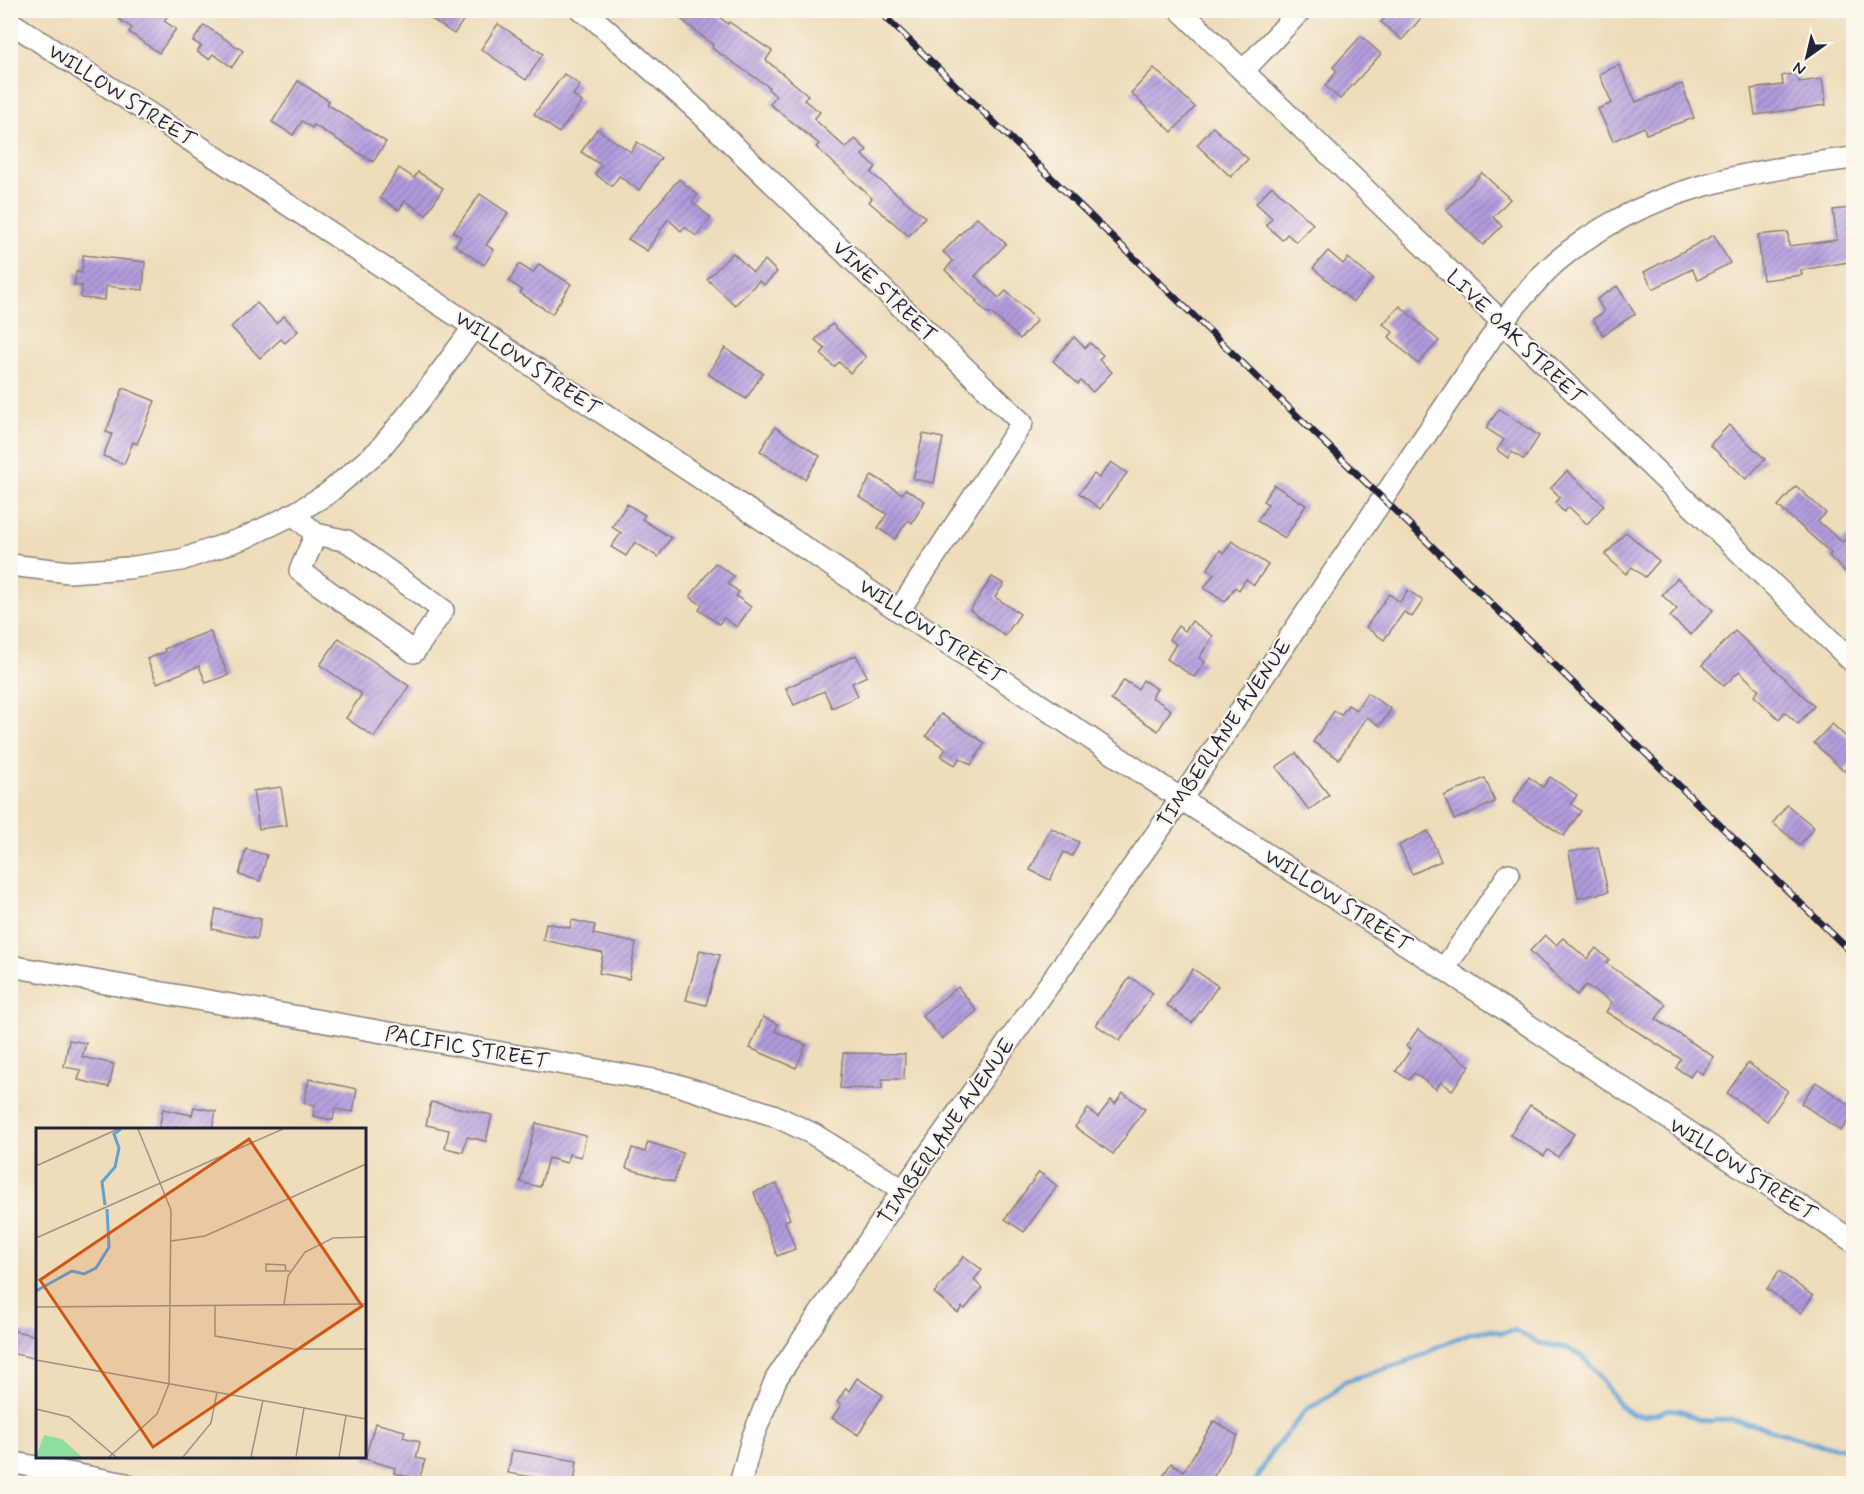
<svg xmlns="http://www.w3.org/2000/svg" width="1864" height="1494" font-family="Mynerve,sans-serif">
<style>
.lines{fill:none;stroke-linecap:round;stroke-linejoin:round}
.stream{stroke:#5fa2d3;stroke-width:5}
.building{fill:url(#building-hatch)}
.minor-casing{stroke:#887f7a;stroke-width:24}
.minor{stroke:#fff;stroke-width:21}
.rail-casing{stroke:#22223b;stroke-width:7}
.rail{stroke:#fbf7ec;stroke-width:4.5;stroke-dasharray:14;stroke-linecap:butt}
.labels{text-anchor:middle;stroke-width:4.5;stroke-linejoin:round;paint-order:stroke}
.street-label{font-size:21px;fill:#22223b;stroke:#fbf7ec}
.inset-river{fill:none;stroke:#5fa2d3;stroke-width:3}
.inset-road{fill:none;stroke:#9c9287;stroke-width:1.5}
.view{fill:#d45411;fill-opacity:0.15;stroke:#d45411;stroke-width:3}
.inset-edge{fill:none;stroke:#22223b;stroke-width:3}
</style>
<defs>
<pattern id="building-hatch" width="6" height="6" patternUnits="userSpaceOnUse" patternTransform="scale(1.5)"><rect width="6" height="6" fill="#b09bdd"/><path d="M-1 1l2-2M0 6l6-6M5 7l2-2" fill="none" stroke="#8f7eb4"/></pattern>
</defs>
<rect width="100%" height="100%" fill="#fbf7ec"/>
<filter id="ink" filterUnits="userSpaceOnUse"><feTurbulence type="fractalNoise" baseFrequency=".0167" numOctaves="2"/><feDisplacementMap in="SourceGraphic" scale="12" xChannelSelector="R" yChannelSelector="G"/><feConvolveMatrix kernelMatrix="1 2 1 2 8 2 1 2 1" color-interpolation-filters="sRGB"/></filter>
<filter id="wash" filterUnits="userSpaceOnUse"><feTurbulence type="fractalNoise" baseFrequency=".008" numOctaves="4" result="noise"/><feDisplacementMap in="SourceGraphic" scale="24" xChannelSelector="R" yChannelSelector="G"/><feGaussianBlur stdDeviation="1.35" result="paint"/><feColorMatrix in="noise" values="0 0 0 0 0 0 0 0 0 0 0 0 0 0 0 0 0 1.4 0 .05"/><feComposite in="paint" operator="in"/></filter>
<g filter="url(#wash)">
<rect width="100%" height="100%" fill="#eedcba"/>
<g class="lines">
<path class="stream" d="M1254 1484 1271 1453 1306 1410 1329 1396 1344 1382 1414 1359 1437 1347 1470 1333 1491 1330 1501 1333 1514 1330 1539 1343 1566 1348 1580 1355 1594 1369 1622 1408 1632 1414 1644 1416 1656 1414 1669 1409 1679 1410 1697 1419 1710 1421 1729 1419 1756 1425 1823 1446 1842 1448 1854 1447"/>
</g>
<g id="blocks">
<g class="building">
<path d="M125 10H171L164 21 176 29 159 53 129 32 132 28 119 19Z"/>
<path d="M418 10H470L454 34Z"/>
<path d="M670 10H711L728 24 729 22 772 51 766 60 808 95 804 100 820 112 814 119 846 148 855 139 867 150 862 155 876 167 871 173 925 217 909 236 869 202 872 198 816 147 819 144 770 104 776 96 768 89 769 87 712 48 713 45Z"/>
<path d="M1392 10H1428L1402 40 1381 22Z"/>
<path d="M498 24 543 54 526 80 481 49Z"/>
<path d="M204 25 243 51 232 67 213 54 209 59 197 52 201 46 193 41Z"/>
<path d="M1361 36 1381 54 1340 99 1325 86 1337 71 1333 67Z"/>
<path d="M1619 65 1636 102 1682 84 1694 118 1646 134 1644 127 1613 141 1598 109 1612 103 1599 74Z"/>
<path d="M1154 68 1195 107 1172 132 1131 93Z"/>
<path d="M1798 73 1799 82 1822 79 1826 105 1755 115 1751 89 1783 85 1782 76Z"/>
<path d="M564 74 580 85 573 95 582 102 559 133 534 114Z"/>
<path d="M298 81 329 101 327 104 386 142 373 162 314 125 312 128 302 121 293 135 272 122Z"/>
<path d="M1213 127 1248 159 1231 177 1197 145Z"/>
<path d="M597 129 631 152 637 142 661 158 639 190 619 176 612 186 595 174 601 165 581 152Z"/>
<path d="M399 168 414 178 418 172 443 188 426 215 405 201 399 210 380 198Z"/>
<path d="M1482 173 1510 199 1493 217 1502 226 1483 245 1446 210Z"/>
<path d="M679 179 698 195 692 202 711 218 696 236 685 227 681 231 668 219 647 251 628 239Z"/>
<path d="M1272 186 1313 224 1296 242 1287 234 1282 240 1266 225 1272 218 1256 203Z"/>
<path d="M480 194 508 213 486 245 494 250 484 265 455 245 461 237 453 232Z"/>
<path d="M1850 208 1854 226V261L1801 270 1802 275 1763 280 1758 235 1788 232 1789 246 1837 240 1833 210Z"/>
<path d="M977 217 1006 244 975 276 999 298 1006 291 1037 320 1020 339 990 312 988 314 976 302 977 301 945 270 953 261 943 252Z"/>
<path d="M1714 235 1730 263 1698 280 1692 269 1653 289 1644 272Z"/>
<path d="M1328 251 1343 264 1348 258 1373 279 1353 302 1313 268Z"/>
<path d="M733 253 753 272 765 260 777 272 764 285 759 281 735 305 707 279Z"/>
<path d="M83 255 145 262 143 290 106 286 105 300 81 298 82 286 74 285 76 272 82 273Z"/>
<path d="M519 264 533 273 539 264 571 284 552 314 520 293 522 290 509 281Z"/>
<path d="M1617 286 1635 314 1603 335 1593 319 1604 312 1597 299Z"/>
<path d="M257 303 276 323 284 316 298 331 285 343 281 339 260 358 231 327Z"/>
<path d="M1400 306 1439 341 1418 364 1389 337 1393 332 1383 324Z"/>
<path d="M832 324 866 357 850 373 839 362 834 367 821 354 825 349 815 340Z"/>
<path d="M1074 337 1085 348 1090 343 1103 355 1099 360 1112 372 1093 392 1081 381 1078 384 1053 361Z"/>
<path d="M725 348 763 373 746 399 708 374Z"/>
<path d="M123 388 155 401 137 444 133 442 124 464 103 456 112 434 106 432Z"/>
<path d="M1499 409 1539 436 1524 460 1512 452 1508 458 1497 450 1504 440 1486 428Z"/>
<path d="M1729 425 1765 459 1746 479 1710 445Z"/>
<path d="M775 427 820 456 805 479 760 451Z"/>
<path d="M923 434 943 438 934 483 913 479Z"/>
<path d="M1111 462 1127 473 1100 509 1079 493 1094 474 1099 478Z"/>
<path d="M1567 471 1604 505 1587 524 1569 507 1564 512 1555 503 1560 497 1551 488Z"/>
<path d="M872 475 902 494 905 489 925 501 912 523 908 520 895 539 878 528 887 514 859 497Z"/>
<path d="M1274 485 1306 505 1285 538 1257 521 1268 504 1263 501Z"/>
<path d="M1796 486 1826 513 1818 521 1842 542 1854 531V581L1829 556 1831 553 1778 506Z"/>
<path d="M627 504 645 515 642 519 671 538 658 557 635 542 626 556 611 547 621 533 612 527Z"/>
<path d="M1626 532 1659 561 1645 577 1632 567 1626 574 1605 555Z"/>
<path d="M1232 541 1268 565 1254 585 1246 579 1239 590 1235 587 1225 602 1204 588 1214 574 1207 570 1220 550 1224 553Z"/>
<path d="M715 563 734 576 728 584 739 592 736 596 751 607 737 627 724 618 719 624 699 610 702 605 690 597Z"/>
<path d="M992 577 1004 584 995 597 1020 614 1005 636 970 610Z"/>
<path d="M1677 578 1713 610 1691 635 1670 617 1677 609 1662 595Z"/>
<path d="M1408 590 1423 601 1412 617 1404 612 1384 640 1366 627 1389 594 1400 602Z"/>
<path d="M1192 621 1213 636 1199 658 1205 662 1194 677 1167 659 1176 644 1169 639 1178 626 1185 631Z"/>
<path d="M210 631 228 675 206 683 199 666 157 683 147 659 165 652 164 649Z"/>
<path d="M1735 631 1814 706 1798 724 1785 712 1779 719 1754 696 1759 690 1739 671 1724 686 1702 665Z"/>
<path d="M339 638 409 686 374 737 346 718 362 694 320 665Z"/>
<path d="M856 655 867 676 852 683 858 696 832 708 824 691 794 705 786 688Z"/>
<path d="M1124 680 1138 689 1143 680 1157 689 1152 697 1171 710 1158 731 1111 700Z"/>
<path d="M1367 693 1391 709 1380 726 1367 717 1339 759 1313 742 1334 711 1341 715 1348 705 1356 710Z"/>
<path d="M941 714 985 743 971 765 960 758 955 765 941 756 946 749 926 736Z"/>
<path d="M1832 724 1854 744V761L1844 771 1814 743Z"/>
<path d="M1296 753 1329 795 1309 810 1276 767Z"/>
<path d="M1529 777 1543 787 1550 777 1577 795 1571 804 1581 811 1564 836 1513 802Z"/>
<path d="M1485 778 1495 802 1454 820 1444 796Z"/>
<path d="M281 787 287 825 259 829 253 791Z"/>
<path d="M1787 805 1814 827 1800 845 1773 823Z"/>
<path d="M1051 828 1079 842 1072 856 1064 852 1050 880 1030 870Z"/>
<path d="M1428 831 1441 861 1412 874 1399 845Z"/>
<path d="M1598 847 1608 892 1578 898 1569 852Z"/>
<path d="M246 849 267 855 260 881 239 875Z"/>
<path d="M216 909 261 919 257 939 212 929Z"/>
<path d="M572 920 595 925 593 934 636 943 629 979 599 973 603 953 543 940 546 923 570 928Z"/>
<path d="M1545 935 1556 945 1563 938 1587 959 1596 948 1609 960 1606 963 1666 1004 1656 1019 1714 1057 1702 1074 1695 1069 1690 1077 1676 1068 1681 1059 1606 1012 1612 1002 1586 985 1577 995 1530 951Z"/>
<path d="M700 950 720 955 706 1005 686 1000Z"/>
<path d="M1193 969 1218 986 1192 1023 1167 1005Z"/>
<path d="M1130 977 1153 993 1120 1041 1096 1025Z"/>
<path d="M958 987 977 1011 942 1039 922 1015Z"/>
<path d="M763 1017 778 1024 775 1031 806 1045 796 1068 750 1048Z"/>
<path d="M1418 1029 1470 1066 1452 1090 1441 1082 1436 1089 1414 1073 1409 1080 1396 1071 1411 1049 1406 1046Z"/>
<path d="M69 1040 86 1043 82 1057 114 1064 109 1087 78 1080 81 1070 64 1067Z"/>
<path d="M843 1053 905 1054 904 1079H882V1089L840 1088Z"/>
<path d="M1748 1063 1788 1091 1767 1121 1727 1093Z"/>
<path d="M309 1079 357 1089 353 1112 335 1109 333 1120 313 1116 315 1105 304 1103Z"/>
<path d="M1816 1082 1854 1108V1113L1841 1131 1801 1103Z"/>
<path d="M1123 1093 1145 1109 1113 1154 1075 1127 1088 1109 1098 1117 1111 1100 1115 1104Z"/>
<path d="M431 1102 492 1115 486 1141 467 1137 463 1152 445 1148 449 1130 426 1125Z"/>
<path d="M1530 1105 1574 1134 1558 1157 1548 1150 1544 1156 1510 1135Z"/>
<path d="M194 1107 216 1111 212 1130 159 1128 163 1109 192 1115Z"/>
<path d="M536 1123 586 1136 581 1157 569 1154 567 1163 548 1158 540 1187 520 1182Z"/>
<path d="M648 1142 683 1153 674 1182 626 1168 632 1148 645 1152Z"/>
<path d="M1039 1172 1057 1186 1024 1232 1005 1219Z"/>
<path d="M777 1184 790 1219 785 1221 795 1249 777 1256 754 1192Z"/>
<path d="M964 1256 982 1270 974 1280 982 1288 965 1309 962 1307 958 1313 934 1293Z"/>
<path d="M1779 1271 1813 1296 1801 1313 1767 1289Z"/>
<path d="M10 1330 38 1336V1359L10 1353Z"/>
<path d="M857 1378 883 1395 858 1435 832 1418 841 1405 837 1402 846 1388 849 1391Z"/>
<path d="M1214 1421 1238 1436 1209 1484H1158L1171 1463 1184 1471Z"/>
<path d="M375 1423 405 1431 403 1437 420 1442 416 1458 425 1460 419 1480 394 1473 395 1468 365 1459Z"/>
<path d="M512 1450 577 1461 574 1484 508 1473Z"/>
</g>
</g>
</g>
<g filter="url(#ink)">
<use href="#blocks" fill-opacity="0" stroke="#887f7a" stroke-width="1.5"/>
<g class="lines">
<g class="minor-casing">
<g id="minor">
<path d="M581 10 593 18 698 111 1022 423 900 609"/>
<path d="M1180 10 1854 663"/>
<path d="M10 22 474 327 1181 799 1444 969 1854 1242"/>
<path d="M1243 71 1301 10"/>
<path d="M293 514 316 534 347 541 443 610 414 652 300 571 316 534"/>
<path d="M10 565 69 572 128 568 181 560 244 538 290 516 327 494 378 451 420 400 474 327"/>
<path d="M10 966 671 1083 773 1115 813 1134 903 1190"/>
<path d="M1444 969 1509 874"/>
<path d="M10 1462 126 1484"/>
<path d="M740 1484 752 1439 776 1379 903 1190 1181 799 1501 323C1519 303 1536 279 1556 262 1639 190 1749 170 1854 158"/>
</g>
</g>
<use href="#minor" class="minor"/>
<g class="rail-casing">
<path id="rail" d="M878 10 1854 955"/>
</g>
<use href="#rail" class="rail"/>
</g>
</g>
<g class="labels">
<g class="street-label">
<text transform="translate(122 95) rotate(33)" y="7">WILLOW STREET</text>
<text transform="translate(885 291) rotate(44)" y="7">VINE STREET</text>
<text transform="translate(1516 337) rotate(44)" y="7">LIVE OAK STREET</text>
<text transform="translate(528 363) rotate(34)" y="7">WILLOW STREET</text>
<text transform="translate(932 631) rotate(34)" y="7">WILLOW STREET</text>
<text transform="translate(1224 733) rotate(-56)" y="7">TIMBERLANE AVENUE</text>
<text transform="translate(1338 900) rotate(33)" y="7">WILLOW STREET</text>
<text transform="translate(467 1047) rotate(10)" y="7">PACIFIC STREET</text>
<text transform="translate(946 1131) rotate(-55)" y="7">TIMBERLANE AVENUE</text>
<text transform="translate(1743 1169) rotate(33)" y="7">WILLOW STREET</text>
</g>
</g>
<g transform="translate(36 1128)">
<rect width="330" height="330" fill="#eedcba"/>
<path d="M8 307 26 311 46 329H0Z" fill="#8ede9e"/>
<path class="inset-river" d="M69 77 66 54 79 39 83 20 78 6 85 1M0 163 36 143 48 146 60 140 73 119 71 81"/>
<path class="inset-road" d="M0 38 82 1M0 110 247 1M135 113 169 108 330 36M250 142 249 137 230 136V143H254M248 177 252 148 269 124 297 110 330 109M179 178V208L258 221H330M0 179 330 176M0 232 330 291M0 281 33 289 80 329M73 329 121 286 133 256 135 82 102 1M147 329 175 295 181 264M215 329 227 272M260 329 268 280M303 329 310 287"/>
<path class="view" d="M213 11 326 178 117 319 4 152Z"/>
<rect width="330" height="330" class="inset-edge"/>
</g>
<rect width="1864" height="1494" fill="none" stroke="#fbf7ec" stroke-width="36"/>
<g transform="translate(1807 57) rotate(214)" stroke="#fbf7ec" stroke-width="4.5" paint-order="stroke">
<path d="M0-4.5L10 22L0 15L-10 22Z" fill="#22223b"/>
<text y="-9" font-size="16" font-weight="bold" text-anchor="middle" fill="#22223b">N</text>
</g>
</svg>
